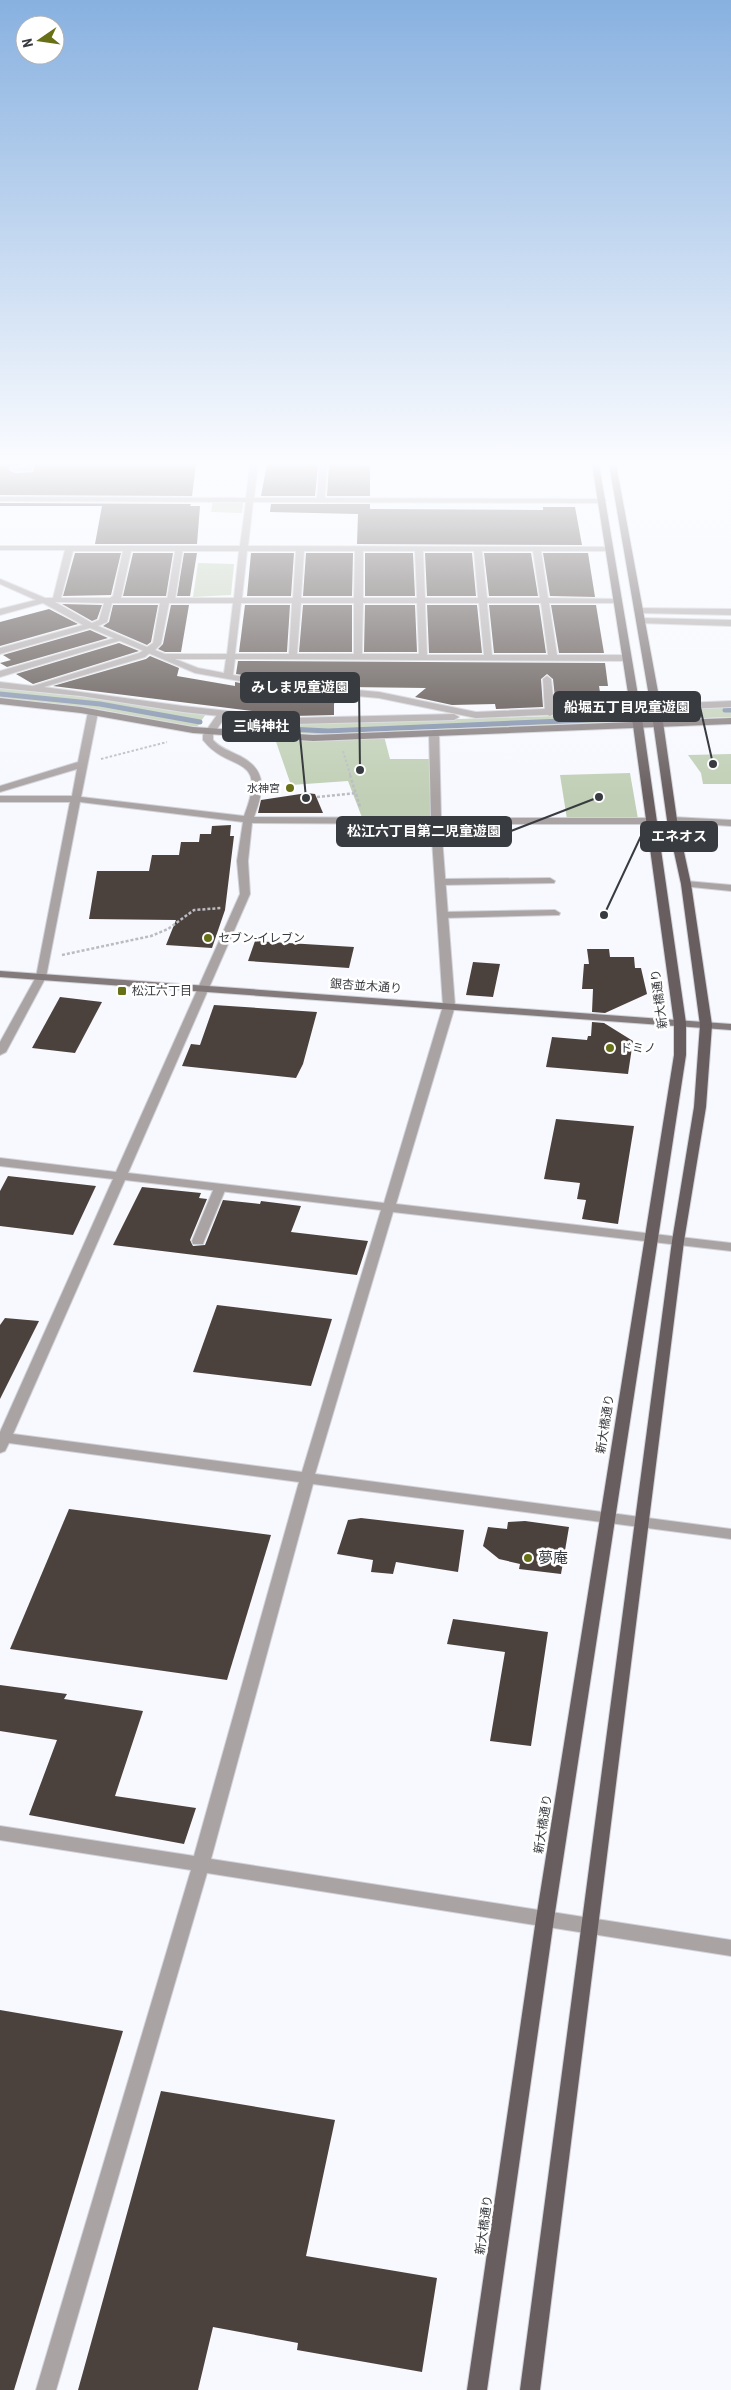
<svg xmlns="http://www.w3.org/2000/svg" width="731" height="2390" font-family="'Roboto Condensed','Noto Sans JP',sans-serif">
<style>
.green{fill:#c0cfb5}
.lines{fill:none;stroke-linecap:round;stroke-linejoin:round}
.stream{stroke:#7b8ba7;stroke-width:5}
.building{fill:#4c423d}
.lane-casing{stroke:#d1d3d8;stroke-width:2}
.street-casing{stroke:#d1d3d8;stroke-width:2}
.secondary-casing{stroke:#d1d3d8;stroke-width:2}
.primary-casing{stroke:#d1d3d8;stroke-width:2}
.path-far1{stroke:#babcc1;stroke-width:2;stroke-dasharray:2.5 2;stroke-linecap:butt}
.path{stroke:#babcc1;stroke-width:2.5;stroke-dasharray:3 2;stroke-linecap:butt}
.lane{fill:#aaa3a4;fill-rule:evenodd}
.street{fill:#aaa3a4;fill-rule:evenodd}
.secondary{fill:#837a7b;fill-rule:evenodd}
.primary{fill:#685e5f;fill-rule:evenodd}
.poi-dot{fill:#687017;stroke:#fff;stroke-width:2}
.labels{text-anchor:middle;stroke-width:5;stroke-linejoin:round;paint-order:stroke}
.far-poi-label{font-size:11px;fill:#383b3f;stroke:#fff;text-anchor:end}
.poi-label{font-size:12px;fill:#383b3f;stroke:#fff;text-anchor:start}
.street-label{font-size:12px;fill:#383b3f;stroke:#fff}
.near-poi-label{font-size:15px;fill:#383b3f;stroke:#fff;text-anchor:start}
.leader{fill:none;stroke:#383b3f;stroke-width:2}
.callout-dot{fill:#383b3f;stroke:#fff;stroke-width:2}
.callout{fill:#383b3f;stroke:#383b3f;stroke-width:2}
.callout-label{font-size:14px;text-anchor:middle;font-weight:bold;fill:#fff}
</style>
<rect width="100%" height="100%" fill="#f7f9fe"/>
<g class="green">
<path d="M213 501 243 503 242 513 211 512Z"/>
<path d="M198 563 234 564 231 595 193 597Z"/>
<path d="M0 688 130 702 206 714 197 727 188 726 97 709 0 698Z"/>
<path d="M731 707V717L681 719 679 709Z"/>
<path d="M613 714 614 723 332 735 228 729 237 718 304 724Z"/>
<path d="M274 736H384L390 759H434V820H363L348 781 291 785Z"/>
<path d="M731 754V784H703L701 773 688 755Z"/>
<path d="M630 773 638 819H567L560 775Z"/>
</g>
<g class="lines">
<g class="stream">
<path d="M0 694 100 704 200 722"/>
<path d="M725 710H731"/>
<path d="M231 726 328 731 611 719"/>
</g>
</g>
<g class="building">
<path d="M0 464H25L10 467 9 470 15 473 33 472 35 464H196L192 496 0 495Z"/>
<path d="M267 464H318L315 496H261Z"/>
<path d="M329 464 370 465V496H327Z"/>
<path d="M0 503 191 504 190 506H200L197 544H95L102 506H0Z"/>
<path d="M271 504H370V509L543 510V507H575L582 545 357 544 358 514 270 512Z"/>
<path d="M75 553H121L111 595 63 596Z"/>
<path d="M133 553H173L166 596H123Z"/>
<path d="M184 553H197L190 596H177Z"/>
<path d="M251 553H294L291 596H247Z"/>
<path d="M306 553H353L352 596H303Z"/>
<path d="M365 553H413L415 596H365Z"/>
<path d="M425 553H472L476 596H427Z"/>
<path d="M484 553H531L538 596H489Z"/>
<path d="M543 553H588L595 597 550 596Z"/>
<path d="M62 604 102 605 97 619 92 621Z"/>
<path d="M113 605H158L151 642 147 645 103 626 109 622Z"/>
<path d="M171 605H189L181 652H165L158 649 163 644Z"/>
<path d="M245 605H290L287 652H239Z"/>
<path d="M303 605H352V652H299Z"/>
<path d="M365 605H415L417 652H364Z"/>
<path d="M427 605H477L482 653H429Z"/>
<path d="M489 605H539L546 653H494Z"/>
<path d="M551 605H596L604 653H559Z"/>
<path d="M49 609 78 624 0 646V622Z"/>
<path d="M90 630 108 638 7 667 0 663 11 660 3 655Z"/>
<path d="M119 643 139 651 33 684 16 674Z"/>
<path d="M150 656 179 668 177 676 235 686V682L290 692 337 696 334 704V715L293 716 53 686 146 659Z"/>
<path d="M238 661 605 663 608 686H599L602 705 556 707 553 679 547 674 541 679 543 707 496 709 495 704 452 705 415 697 426 688 348 687 290 682 236 674Z"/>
<path d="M307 793 315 794 323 813H258L261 800Z"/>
<path d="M231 825 230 836H234L225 910 212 948 166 945 176 920 89 919 97 871H149L152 855H179L181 842H199L200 834H211L212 826Z"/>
<path d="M255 941 354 947 349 968 248 961Z"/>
<path d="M587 949H609L610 957H634L635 968H641L647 994 605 1013 592 1012 593 989H582L584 964H589Z"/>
<path d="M473 962 500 964 493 997 466 995Z"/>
<path d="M60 997 102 1002 75 1053 32 1048Z"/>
<path d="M214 1005 317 1012 303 1064 296 1078 182 1066 191 1044 200 1045Z"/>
<path d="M592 1022 604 1023 633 1041 628 1074 546 1067 552 1037 587 1040 588 1036H591Z"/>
<path d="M556 1119 634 1126 618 1224 582 1219 586 1200 577 1199 580 1183 544 1179Z"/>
<path d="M8 1176 96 1186 73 1235 0 1226V1191Z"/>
<path d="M142 1187 201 1193 199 1198 207 1199 190 1240 193 1246 205 1245 223 1200 260 1204 261 1201 301 1206 291 1232 368 1241 357 1275 113 1245Z"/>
<path d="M217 1305 332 1319 311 1386 193 1372Z"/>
<path d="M5 1318 39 1321 0 1399V1325Z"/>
<path d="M69 1509 271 1535 227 1680 10 1649Z"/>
<path d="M361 1518 464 1530 458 1572 396 1562 393 1574 371 1572 373 1560 337 1554 348 1520Z"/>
<path d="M525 1521 569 1527 561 1574 519 1569 520 1564 499 1559 483 1546 488 1527 507 1529 508 1522Z"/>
<path d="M453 1619 548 1632 531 1746 490 1741 505 1652 447 1644Z"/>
<path d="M0 1685 67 1694 64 1699 143 1711 115 1796 196 1808 184 1844 29 1815 57 1740 0 1731Z"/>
<path d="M0 2010 123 2031 14 2390H0Z"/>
<path d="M161 2091 335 2120 306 2256 437 2278 422 2372 297 2350 298 2343 213 2327 198 2390H78Z"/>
</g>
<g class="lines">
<g class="lane-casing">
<g id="lane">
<path d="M27 464H33L32 471H15L11 469 15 467H26Z"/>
<path d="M176 546 183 548 175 600 171 602 167 600Z"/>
<path d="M635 608 731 609V615L638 613 634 610Z"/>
<path d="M641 618 731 620V626L638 623V619Z"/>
<path d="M118 637 125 639 0 677V671Z"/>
<path d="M149 647 153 650 145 657 44 687 183 706 293 718 454 714 459 717 454 720 293 724 183 712 81 696 0 688V682L33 686 139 653Z"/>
<path d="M547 676 551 679 555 713 550 716 545 713 543 679Z"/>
<path d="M550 878 555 881 554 883 441 885 436 882 441 879Z"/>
<path d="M686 881 731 885V891L682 886V882Z"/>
<path d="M555 910 560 913 559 915 443 918 438 915 443 912Z"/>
<path d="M220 1184 226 1188 204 1241 203 1244H193L192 1241 214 1188Z"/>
</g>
</g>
<g class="street-casing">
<g id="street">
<path d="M250 464H258L254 498H317L320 464H327L325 498 605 499 606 501 602 503 253 502 248 546 613 547V551H541L548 598 618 599 622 601 618 603H549L557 655H627L631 658 627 661 235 659 233 675 290 684 379 692 476 712 731 701V707L476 718 379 698 290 690 195 673 90 628 0 654V648L83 625 43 603 0 615V609L36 600 0 584V579L45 598H53L65 550H0V546H240L246 502 0 501V497L246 498ZM73 551H123L113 596 110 598H61ZM131 551H239L234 598H121ZM247 551H296L293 598H242ZM304 551H355L354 598H301ZM363 551H415L417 598H363ZM423 551H474L478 598H425ZM482 551H533L540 598H487ZM55 602H56L104 603 99 620 92 623ZM112 603H160L153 643 147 647 98 626 107 622ZM169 603H233L227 654H165L155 650 161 644ZM241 603H292L289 654H235ZM301 603H354V654H297ZM363 603H417L419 654H362ZM425 603H479L484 655H427ZM487 603H541L548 655H492ZM175 659H226L224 673 198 668Z"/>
<path d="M93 709 98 712 81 797 244 816C269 752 229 774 203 740V735L219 712 222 711 227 714 213 735V740C220 748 230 751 240 756 269 771 263 792 254 817L431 818 429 733 434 730 439 733 441 818H652L657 821 652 824H441L455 1006 396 1204 731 1243V1251L393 1212 315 1474 731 1529V1539L313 1484 211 1859 731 1940V1956L207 1873 56 2390H36L191 1870 0 1840V1826L194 1856 299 1482 9 1443 5 1451 0 1453V1432L113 1179 0 1166V1158L116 1172 240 894 237 861 243 822 80 802 46 977 6 1052 0 1055V1042L36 977 70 802H0V796H72L77 769 0 792V786L78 762 88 712ZM252 823 431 824 443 1006 384 1203 128 1173 250 894 248 861ZM125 1180 381 1210 302 1472 13 1434Z"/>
<path d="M672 817 731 820V826L669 822 667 820Z"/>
</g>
</g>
<g class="secondary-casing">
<g id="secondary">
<path d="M0 698 81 707 193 727 313 735 731 718V724L313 741 193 733 81 713 0 704Z"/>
<path d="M0 971 731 1024V1030L0 977Z"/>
</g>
</g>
<g class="primary-casing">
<g id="primary">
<path d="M592 464H599L643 725 686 1023V1055L554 1919 487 2390H467L536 1919 674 1055V1023L633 725Z"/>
<path d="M609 464H616L661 708 677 820 691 884 712 1025 706 1107 684 1241 540 2390H520L672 1241 694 1107 700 1025 681 884 667 820 651 708Z"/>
</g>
</g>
<g class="path-far1">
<path d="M343 751 351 777"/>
<path d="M101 759 167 742"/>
</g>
<g class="path">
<path d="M350 775 360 807"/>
<path d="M317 797 356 793"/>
<path d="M62 955 151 936 168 929 194 910 221 908"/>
</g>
<use href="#lane" class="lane"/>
<use href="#street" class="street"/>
<use href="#secondary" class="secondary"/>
<use href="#primary" class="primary"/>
</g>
<linearGradient id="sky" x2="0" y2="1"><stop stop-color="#88b1e0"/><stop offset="0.58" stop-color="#fbfcff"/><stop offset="1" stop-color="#fbfcff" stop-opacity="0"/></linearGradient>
<rect width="731" height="798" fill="url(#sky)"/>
<g class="poi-dot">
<circle cx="290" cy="788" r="5"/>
<circle cx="208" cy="938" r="5"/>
<rect x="117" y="986" width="10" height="10" rx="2.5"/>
<circle cx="610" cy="1048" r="5"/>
<circle cx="528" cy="1558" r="5"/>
</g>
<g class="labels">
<g class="far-poi-label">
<text x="280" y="792">水神宮</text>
</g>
<g class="poi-label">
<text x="218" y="942">セブン-イレブン</text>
<text x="132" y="995">松江六丁目</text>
<text x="620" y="1052">ドミノ</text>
</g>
<g class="street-label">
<text transform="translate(366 986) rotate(4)" y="4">銀杏並木通り</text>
<text transform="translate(659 999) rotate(-97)" y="4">新大橋通り</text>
<text transform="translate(605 1424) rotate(-81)" y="4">新大橋通り</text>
<text transform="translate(543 1824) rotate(-81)" y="4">新大橋通り</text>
<text transform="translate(484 2225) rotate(-82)" y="4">新大橋通り</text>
</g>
<g class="near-poi-label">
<text x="538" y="1563">夢庵</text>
</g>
</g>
<path class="leader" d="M360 770L359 687M713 764L700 707M306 798L299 726M599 797L511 831M604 915L641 836"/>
<g class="callout-dot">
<circle cx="360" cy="770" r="5"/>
<circle cx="713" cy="764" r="5"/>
<circle cx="306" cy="798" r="5"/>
<circle cx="599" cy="797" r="5"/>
<circle cx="604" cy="915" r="5"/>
</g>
<g class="callout">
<rect x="241" y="673" width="118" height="29" rx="5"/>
<rect x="554" y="692" width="146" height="29" rx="5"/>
<rect x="223" y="712" width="76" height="29" rx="5"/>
<rect x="337" y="817" width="174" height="29" rx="5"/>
<rect x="641" y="822" width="76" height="29" rx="5"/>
</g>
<g class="callout-label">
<text x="300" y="692">みしま児童遊園</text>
<text x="627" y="712">船堀五丁目児童遊園</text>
<text x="261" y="731">三嶋神社</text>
<text x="424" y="836">松江六丁目第二児童遊園</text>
<text x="679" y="841">エネオス</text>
</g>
<g transform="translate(40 40) rotate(257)"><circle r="24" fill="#ffffff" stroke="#afb1b2"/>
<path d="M0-4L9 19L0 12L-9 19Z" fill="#687017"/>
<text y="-8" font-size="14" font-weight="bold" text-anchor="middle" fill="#383b3f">N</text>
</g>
</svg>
